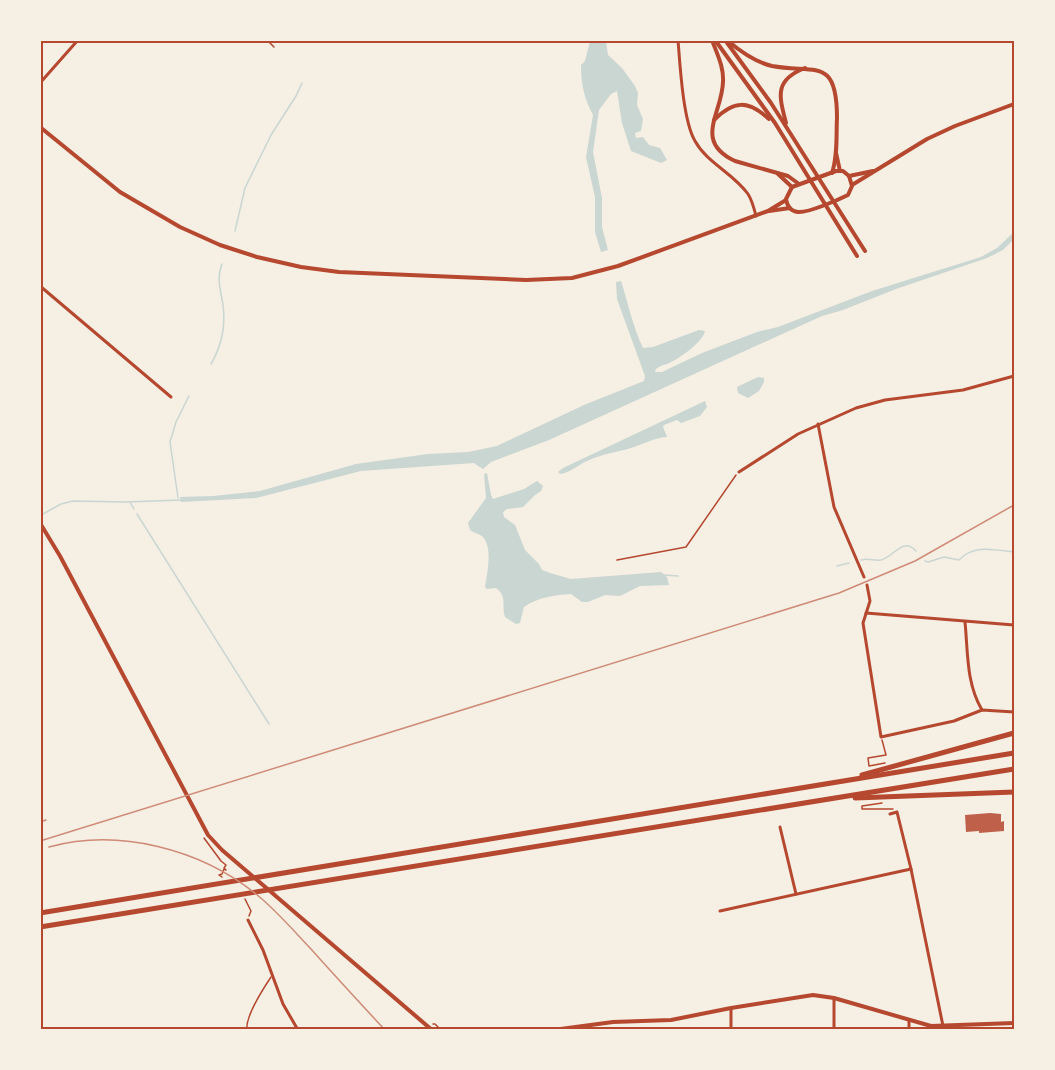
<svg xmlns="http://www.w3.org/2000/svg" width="1055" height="1070" font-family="Inter,sans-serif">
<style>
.water{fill:#c9d6d2}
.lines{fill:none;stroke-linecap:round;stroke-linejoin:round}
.stream{stroke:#c9d6d2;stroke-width:1.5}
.building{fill:#bf614a}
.path{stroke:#b5482f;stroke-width:1.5}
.service{stroke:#b5482f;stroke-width:1.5}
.minor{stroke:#b5482f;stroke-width:3}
.tertiary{stroke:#b5482f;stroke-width:4}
.secondary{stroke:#b5482f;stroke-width:4}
.motorway{stroke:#b5482f;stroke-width:5}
.rail{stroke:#cf8b77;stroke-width:1.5}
.neatline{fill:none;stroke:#b5482f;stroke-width:2}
</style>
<rect width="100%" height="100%" fill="#f6efe4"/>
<g class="water">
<path d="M590 41H606L608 55 622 68 635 86 638 93 637 105 643 119 641 131 635 133 636 138 643 137 649 145 660 148 667 160 661 163 631 151 622 123 617 91 611 94 599 110 593 152 602 198V227L608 250 601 252 595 232V197L586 157 593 115C584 98 581 84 581 65L585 61Z"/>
<path d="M1014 232V239L1003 250 987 258 896 289 843 310 822 316 549 440 491 462 483 469 474 463 361 471 256 498 181 502 180 497 213 496 260 491 356 464 428 454 468 452 497 446 584 405 644 381 645 376 617 299 616 282 621 281C628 303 633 327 643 348L653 347 699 330 705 331C703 341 683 356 673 361 667 365 662 364 656 369L655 372H662L702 353 757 332 778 327 872 291 981 257 997 248Z"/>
<path d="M758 377 764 378V382L759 391 748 398 738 393 737 387Z"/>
<path d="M705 401 707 407 700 416 681 423 677 420 664 425 663 427 667 437C654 438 643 444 631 448 617 452 603 454 589 460 579 464 570 473 560 474L558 472 563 468Z"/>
<path d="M487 473 491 495 493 499 524 489 537 481 543 486 541 491 535 495 523 507 507 509 503 512 504 517 515 525 525 550 539 564 542 570 550 573 571 579 661 572 667 577 669 585 640 586 620 596 605 595 588 602H582L571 594C555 595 538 597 524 607L520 623 516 624 505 617C501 606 508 597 496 588L487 589 485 587C487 575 493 548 483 537 480 534 474 533 470 530L468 523 486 498 484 474Z"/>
</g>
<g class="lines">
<g class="stream">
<path d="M235 231 245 188 271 135 296 96 302 83"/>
<path d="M211 364C222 345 226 327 223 305 221 291 216 279 222 264"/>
<path d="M178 498 170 442 176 422 189 396"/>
<path d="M130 502 134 509"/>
<path d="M137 514 269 724"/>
<path d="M41 515 61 504 73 501 125 502 182 500"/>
<path d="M861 560C868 558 875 561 881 560 894 557 903 536 916 551"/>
<path d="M925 561 928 562 944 557 959 560C974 544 994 550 1014 552"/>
<path d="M837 566 849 563"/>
<path d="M665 575 678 576"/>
</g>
</g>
<path class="building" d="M990 813 1001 814V822L1004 821V831L979 833V831L966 832 965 815Z"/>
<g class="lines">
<g class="path">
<path d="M617 560 686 547 736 475"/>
<path d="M882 740 886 755 868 758 869 766 885 763"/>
<path d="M882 803 862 806V809H893"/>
<path d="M204 838 221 861 226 865 224 868 226 870 224 869 222 874 219 875 222 877"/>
<path d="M245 899 251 911 249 916"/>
<path d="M433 1024H435L441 1030"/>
</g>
<g class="service">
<path d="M267 40 274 47"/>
<path d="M247 1030C245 1016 263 989 271 977"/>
</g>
<g class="minor">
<path d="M678 40C680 65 683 121 695 141 707 163 733 173 748 194 752 200 754 208 756 216"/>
<path d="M40 83 78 40"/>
<path d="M40 286 171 397"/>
<path d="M818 424 834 507 864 577"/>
<path d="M739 472 798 434 856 408 885 400 963 390 1014 376"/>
<path d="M867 585 870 601 863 623 881 737 954 721 982 710 1014 712"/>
<path d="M866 613 1014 625"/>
<path d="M965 622C968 652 966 683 982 710"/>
<path d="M890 814 897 812 911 869 943 1026"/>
<path d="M780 827 796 894"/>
<path d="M720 911 911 869"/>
<path d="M248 920 263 950 283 1004 298 1030"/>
<path d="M834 999V1030"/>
<path d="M731 1008V1030"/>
<path d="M909 1030V1021"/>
</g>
<g class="tertiary">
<path d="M40 127 120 192 180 227 220 245 257 257 301 267 339 272 526 280 572 278 618 266 768 211 786 200"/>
<path d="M769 211 790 208"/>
<path d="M40 523 60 556 208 835 222 850 432 1030"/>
<path d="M553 1030 613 1022 671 1020 731 1008 813 995 834 998 931 1026 1014 1023"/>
</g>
<g class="secondary">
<path d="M712 40C717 54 724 67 723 82 722 114 693 141 735 161L788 176 799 184"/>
<path d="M715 40 775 123 857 256"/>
<path d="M725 40 771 103 865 251"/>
<path d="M728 41C741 52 755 62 772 66 815 74 837 56 837 118 836 136 838 155 832 173"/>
<path d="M714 120C734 100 748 100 769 119"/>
<path d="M786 123C779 96 774 80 805 68"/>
<path d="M836 153 840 171"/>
<path d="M836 171H843L849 176 852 186 848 195C838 200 808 213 798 212 790 211 787 206 786 199L792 187Z"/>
<path d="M778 174 792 187"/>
<path d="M849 176 873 171"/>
<path d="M852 185 927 139 955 126 1014 104"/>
</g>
<g class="motorway">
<path d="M862 775 1014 733"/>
<path d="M855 798 1014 792"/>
<path d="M40 913 1014 753"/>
<path d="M40 927 1014 769"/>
</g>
<g class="rail">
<path d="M40 822 46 820"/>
<path d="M40 841 839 593 915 561 1014 505"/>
<path d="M49 847C119 828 200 849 256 894 276 910 293 930 311 949 335 976 360 1003 385 1030"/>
</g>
</g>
<rect width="1055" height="1070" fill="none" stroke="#f6efe4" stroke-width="84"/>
<rect x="42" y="42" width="971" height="986" class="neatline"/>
</svg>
